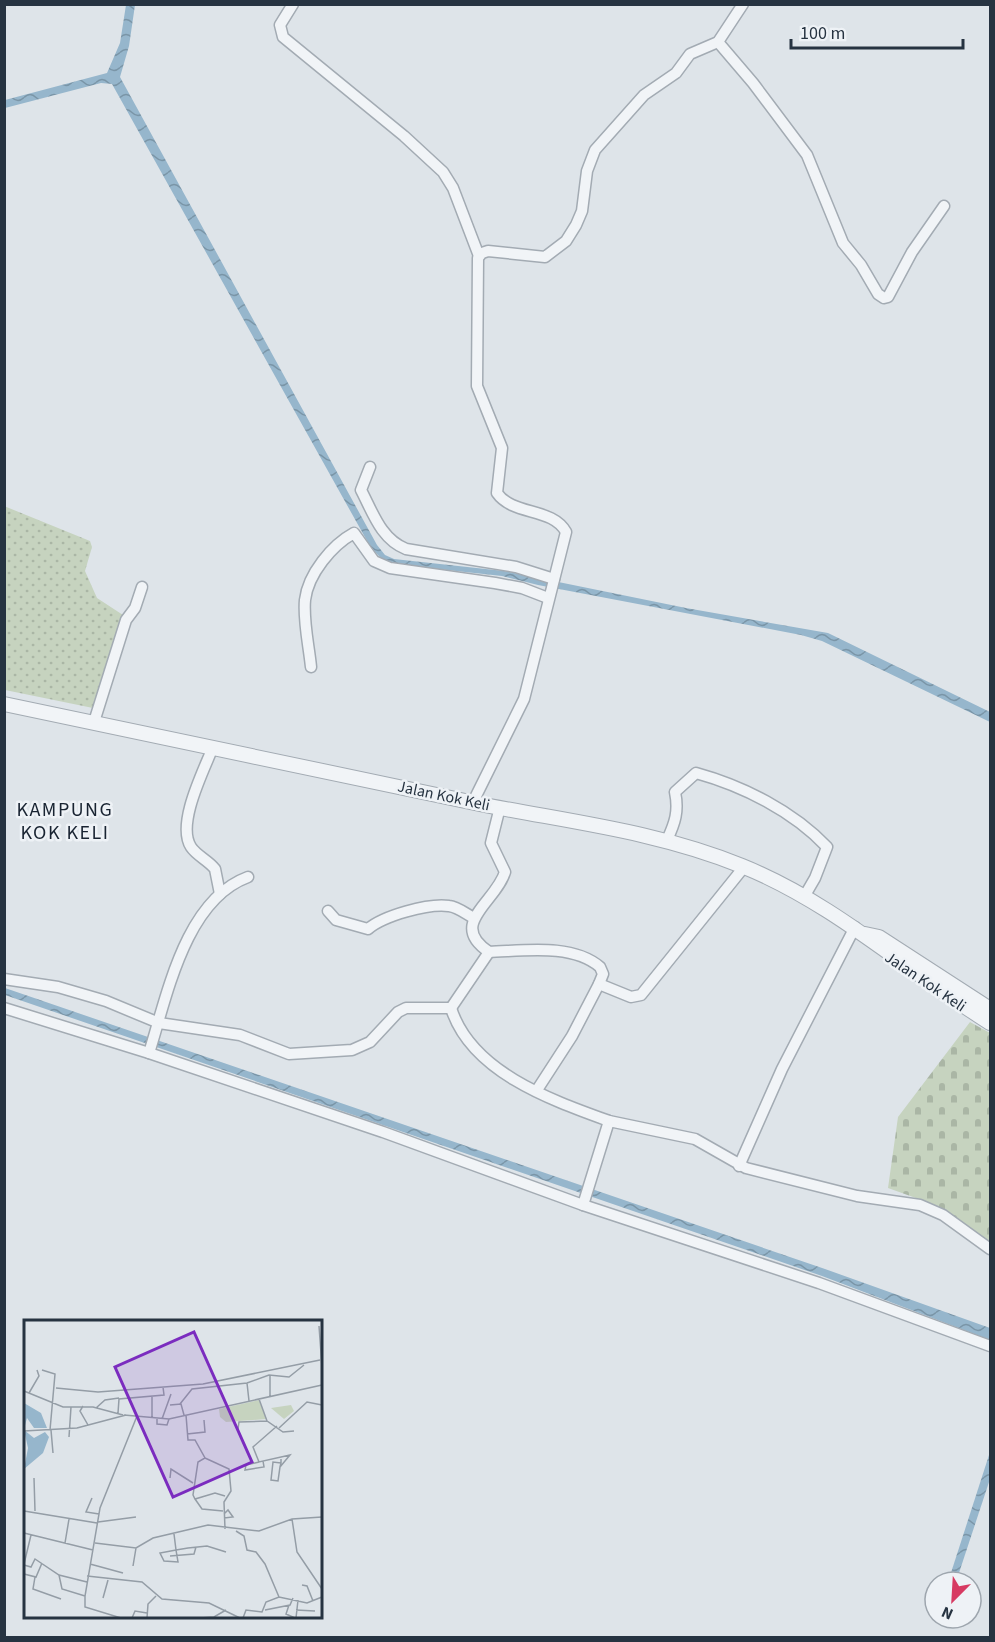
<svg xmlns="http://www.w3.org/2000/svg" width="995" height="1642" font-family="'Source Sans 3',sans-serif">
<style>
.cemetery{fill:url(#cemetery-stones)}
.park{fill:url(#park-dots)}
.water{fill:url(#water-waves)}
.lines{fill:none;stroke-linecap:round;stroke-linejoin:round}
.minor-casing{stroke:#a3abb3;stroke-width:13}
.tertiary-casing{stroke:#a3abb3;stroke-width:16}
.minor{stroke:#f1f4f7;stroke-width:10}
.tertiary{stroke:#f1f4f7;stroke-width:14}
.labels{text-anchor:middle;stroke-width:5;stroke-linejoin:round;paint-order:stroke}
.street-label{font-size:16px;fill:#263341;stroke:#eef2f6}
.quarter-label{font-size:20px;letter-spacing:1.5px;fill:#192432;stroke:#eef2f6}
.inset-road{fill:none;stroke:#949da6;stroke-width:1.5}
.view{fill:#7b2cbf;fill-opacity:0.15;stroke:#7b2cbf;stroke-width:3}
.inset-edge{fill:none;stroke:#263341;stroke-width:3}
</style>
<defs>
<pattern id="cemetery-stones" width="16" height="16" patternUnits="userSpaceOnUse" patternTransform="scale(1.5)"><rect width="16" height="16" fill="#c6d3bf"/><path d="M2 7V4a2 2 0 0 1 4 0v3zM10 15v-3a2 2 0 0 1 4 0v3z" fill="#aab6a5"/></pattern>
<pattern id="park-dots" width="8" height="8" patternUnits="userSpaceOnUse" patternTransform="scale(1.5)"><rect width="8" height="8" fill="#c6d3bf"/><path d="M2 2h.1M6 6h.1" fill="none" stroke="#aab6a5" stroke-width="1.8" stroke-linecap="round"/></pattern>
<pattern id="water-waves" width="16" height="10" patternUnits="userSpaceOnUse" patternTransform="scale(1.5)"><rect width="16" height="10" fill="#96b6cc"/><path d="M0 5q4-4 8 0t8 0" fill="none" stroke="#7a95a7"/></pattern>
</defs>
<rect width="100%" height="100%" fill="#dee4e9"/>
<path class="cemetery" d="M970 1022 990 1033V1243L938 1206 888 1188 898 1117Z"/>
<path class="park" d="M4 506 90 541 92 547 85 571 97 598 123 615 93 708 5 690Z"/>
<g class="water">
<path d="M126 5H135L129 46 120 77 377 545 385 555 394 559 504 571 686 608 828 633 990 712V722L822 641 801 635 538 585 502 576 392 564 380 557 371 548 112 84 101 83 5 108V100L107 73 120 43Z"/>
<path d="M5 988 825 1269 990 1328V1340L822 1276 5 995Z"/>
<path d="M990 1452V1479L956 1582H948Z"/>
</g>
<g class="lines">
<g class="minor-casing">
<g id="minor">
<path d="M293 4 280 25 283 37 404 136 443 172 453 188 479 256"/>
<path d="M718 42 753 83 807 155 843 243 861 265 878 294 884 298 888 297 912 252 944 206"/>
<path d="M370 467 361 490C373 513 381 539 406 549L516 567 554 579"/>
<path d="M311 667C309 646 303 621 305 600 308 574 332 545 354 533L374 561 390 568 495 583 522 588 548 598"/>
<path d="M94 722 126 620 135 608 142 587"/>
<path d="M213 747C204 770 176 824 191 847 197 856 208 860 215 869L220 894"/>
<path d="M473 802 524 699 566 532C552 507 513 516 497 493L502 448 477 386 478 258 482 253 488 251 545 257 566 241 576 225 582 211 587 171 595 150 644 95 676 73 690 54 718 42 743 4"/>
<path d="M500 807 491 843 505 872C496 902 447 924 489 952 523 951 572 943 600 967L603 974 599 984"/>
<path d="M667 840C675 823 679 811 675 792L696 773C743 786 793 811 827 847L815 878 804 897"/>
<path d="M328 911 336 920 368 929C383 916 428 903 449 906 458 907 466 914 474 918"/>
<path d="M4 979 58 987 106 1001 159 1023 240 1035 289 1054 352 1050 370 1042 398 1012 406 1008H451"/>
<path d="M4 1008 149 1053 383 1132 583 1205 819 1283 990 1346"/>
<path d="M451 1008C471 1072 551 1100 609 1121"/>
<path d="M451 1008 489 952"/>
<path d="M149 1053C167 996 185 900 248 877"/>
<path d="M537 1090 572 1036 599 984 631 997 641 995 744 867"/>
<path d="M739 1166 782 1069 855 927"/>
<path d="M583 1205 609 1121 695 1139 746 1168 857 1196 920 1205 943 1215 990 1249"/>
</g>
</g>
<g class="tertiary-casing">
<g id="tertiary">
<path d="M4 704C160 736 315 769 470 802 561 821 654 830 742 866 834 903 907 971 990 1023"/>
<path d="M865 934 879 937 990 1009"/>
</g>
</g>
<use href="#minor" class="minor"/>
<use href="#tertiary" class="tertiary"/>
</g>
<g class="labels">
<g class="street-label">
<text transform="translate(444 795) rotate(12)" y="6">Jalan Kok Keli</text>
<text transform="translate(926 981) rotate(34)" y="6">Jalan Kok Keli</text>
</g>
<g class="quarter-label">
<text x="65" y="816">KAMPUNG<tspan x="65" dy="23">KOK KELI</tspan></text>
</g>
</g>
<g transform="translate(24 1320)">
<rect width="298" height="298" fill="#dee4e9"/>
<path d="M267 85 270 91 260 99 247 88Z" fill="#c6d3bf"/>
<path d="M235 80 242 99 202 102 196 97 195 89Z" fill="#c6d3bf"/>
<path d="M0 83 17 93 23 108H10L3 98 0 109ZM0 110 10 118 21 112 25 117 19 133 0 149 4 128Z" fill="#96b6cc"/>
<path class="inset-road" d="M295 6 298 47M18 50 31 54 26 110M223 63 225 81M32 68 74 72 179 64 296 40M0 71 39 87H69L99 95M5 73 15 56 13 50M246 77V55M235 79 243 101M156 84 168 69 223 63 245 55 265 57 280 45M146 85 157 84 160 95M59 86 56 91 64 105M72 88 81 80 95 78M94 93 95 79 140 75 139 67M100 95 145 99 298 65M162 95 164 120H171L181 138 174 142 169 175 171 179 191 173 201 176M128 98V76M133 99V104L143 105 145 99M138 99 147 74M253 106 229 127 235 142 266 135 256 147M255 108 283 82 298 85M214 109 215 102 243 101 259 112 270 111M27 110 29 133M0 111 53 108 102 95M163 114 181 112 180 100M45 117 47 87M181 138 205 149 207 171 200 182 201 209M235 142 222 145 221 150 240 147 239 141M257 143 249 142 247 160 254 161 256 147 257 143V139M10 158 11 191M146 158 147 149 169 163M68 178 62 192 75 194M171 179 178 189 199 191M0 191 73 203M200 194 204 190 209 197 200 198M268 199 273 232 298 269M74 202 112 197M212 211 220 216 223 230 232 232 241 244 255 277M0 213 69 230M150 214 152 230 154 242 140 241 136 233 152 230 164 228 183 226 202 232M41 223 45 199M71 223 112 228 129 218 184 205 235 211 268 199 298 197M146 236 170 234 172 227M0 244 7 215M66 244 99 253M0 245 7 247 11 239 35 255 63 262M109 246 112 228M0 254 12 257 18 243M35 255 38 269 61 276M63 256 118 262 138 279 185 283 216 298M11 257 9 269 37 279M278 265 283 266 289 281M79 278 84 260M265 285 262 294 271 298M241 290 266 285 269 278M272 290 291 291M97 298 61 287V276L76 188 113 96M108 298 111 291 123 293M123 298 124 284 132 276M176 298 190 297 202 290M219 298 222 290 238 292 242 282 255 277 283 283 298 277M272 298 274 280"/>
<path class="view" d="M170 12 228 142 149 177 91 47Z"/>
<rect width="298" height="298" class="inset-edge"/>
</g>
<rect width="995" height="1642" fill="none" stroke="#263341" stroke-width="12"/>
<g transform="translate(953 1600) rotate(204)"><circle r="28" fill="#eef2f6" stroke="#9ea6ae" stroke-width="1.5"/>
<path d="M0-4.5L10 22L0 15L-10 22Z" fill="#d73a62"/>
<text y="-9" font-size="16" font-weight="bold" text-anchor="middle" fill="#263341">N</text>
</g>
<path d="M791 39v9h172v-9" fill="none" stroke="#263341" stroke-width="3"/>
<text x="800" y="39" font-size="18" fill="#263341" stroke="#eef2f6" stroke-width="4.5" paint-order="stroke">100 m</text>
</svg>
